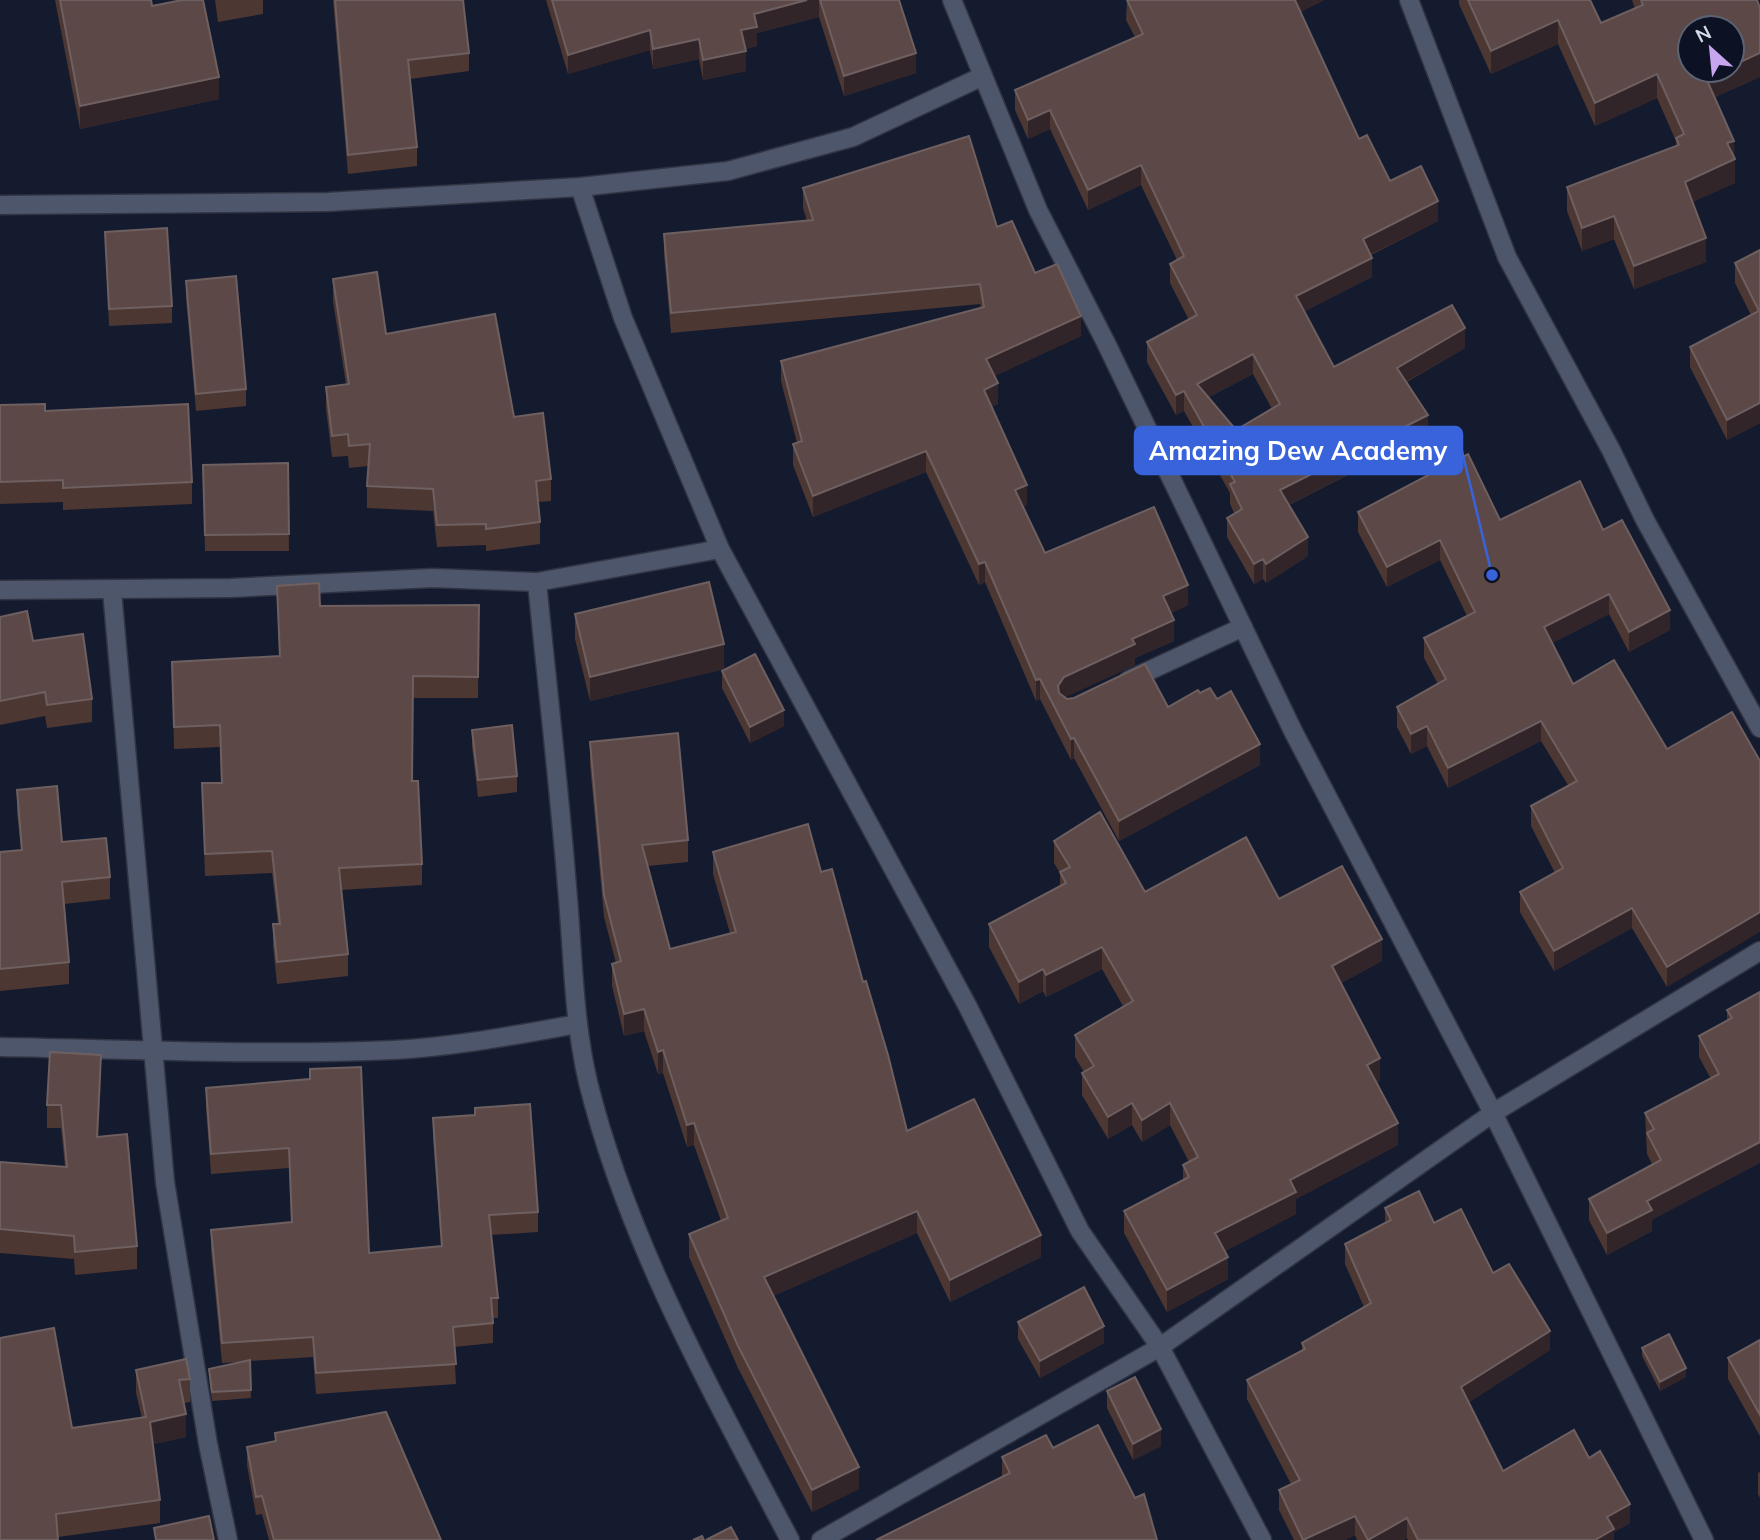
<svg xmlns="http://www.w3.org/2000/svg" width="1760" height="1540" font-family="Mulish,sans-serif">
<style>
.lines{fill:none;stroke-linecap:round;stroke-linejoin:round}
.lane-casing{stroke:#313443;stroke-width:21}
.street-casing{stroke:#313443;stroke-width:21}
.lane{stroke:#4e566c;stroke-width:18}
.street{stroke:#4e566c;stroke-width:18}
.wall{fill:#4d3733;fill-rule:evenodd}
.shaded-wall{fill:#312529}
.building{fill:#5c4947;stroke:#6e5f60;stroke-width:2;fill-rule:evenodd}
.leader{fill:none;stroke:#3863da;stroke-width:2.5}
.callout-dot{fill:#3863da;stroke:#0c1224;stroke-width:2.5}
.callout{fill:#3863da;stroke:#3863da;stroke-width:2.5}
.callout-label{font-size:26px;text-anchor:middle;font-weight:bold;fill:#fff}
</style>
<rect width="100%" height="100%" fill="#151b2e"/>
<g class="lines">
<g class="lane-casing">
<path id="lane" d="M1129 680 1243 627"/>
</g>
<g class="street-casing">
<g id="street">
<path d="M952 0 1038 210 1106 343 1293 731 1493 1113 1704 1540"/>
<path d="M1409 0 1507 257 1611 450 1645 520 1760 728"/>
<path d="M580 187 623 318 720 549 967 1005 1080 1231 1160 1347 1262 1540"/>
<path d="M0 205 327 202 580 187 728 171 853 137 981 77"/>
<path d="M537 582C547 684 559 786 567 887 573 952 573 1018 588 1082 628 1244 713 1393 790 1540"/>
<path d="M0 590 231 588 433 578 537 582 720 549"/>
<path d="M112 591 165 1182 208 1444 228 1540"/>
<path d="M0 1047C131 1049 262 1056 393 1050 454 1047 516 1035 577 1024"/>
<path d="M821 1540 1160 1347 1493 1113 1760 951"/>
</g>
</g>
<use href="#lane" class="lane"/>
<use href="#street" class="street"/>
</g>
<g class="wall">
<path d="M55 0H151L152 6 219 99 80 129Z"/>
<path d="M215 0H263V14L218 22Z"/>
<path d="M333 0H463L469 53V71L410 79 417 147V166L348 174Z"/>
<path d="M546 0H899L916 73 844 96 819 17 757 33V46L745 49 746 71 703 80 699 59 653 69 650 50 568 74Z"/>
<path d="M1127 0H1324L1300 12 1359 139 1390 181 1438 221 1371 255 1372 277 1304 311 1334 367 1465 348 1407 382 1428 434 1289 505 1308 556 1266 583 1263 579 1254 584 1227 537V518L1234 513 1230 504V493L1184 411 1176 415 1147 362V342L1189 320 1170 283V264L1177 260 1141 185 1088 210 1050 129 1028 139 1015 110V90L1135 37 1126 20ZM1253 374 1272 409 1236 430 1209 397Z"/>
<path d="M1459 0H1590L1601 23 1635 9 1632 0H1757L1760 77 1715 97 1734 141 1735 183 1692 202 1706 262 1634 289 1614 239 1582 251 1567 211V187L1676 146V141L1657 98 1595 126 1558 44 1491 74 1459 4Z"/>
<path d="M803 188 997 227 1035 273 1081 336 994 376 998 404 991 407 1027 505 1023 507 1045 553 1188 605 1171 613 1174 641 1135 658V665L1065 697 1067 699 1168 707 1200 693 1217 699 1260 765 1119 841 1074 758 1071 760 1040 699 1036 701 985 582 979 585 926 472 813 517 793 465V444L797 443 781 381V361L981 308 980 304 671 333 664 254V234L807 221 803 208Z"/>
<path d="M105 232 172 306V323L109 326Z"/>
<path d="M1760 250V423L1727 440 1690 367V347L1751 315 1735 283V263Z"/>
<path d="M333 279 386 334 514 417 551 479V501L538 502 540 522V544L486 551V545L437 547 433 511 367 508V486L368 466 349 468 348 456 332 457 326 409V387L346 384 333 301Z"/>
<path d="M186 281 246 389V406L196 411 186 298Z"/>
<path d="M0 405 45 411 192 482V504L63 510V502L0 504Z"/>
<path d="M288 463 289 551H205L203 465Z"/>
<path d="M1358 512 1500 520 1603 530 1670 630 1629 652 1609 614 1552 643 1573 684 1667 749V987L1632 928 1554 971 1520 912V892L1555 873 1531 826V806L1568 785 1541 741 1448 788 1427 746 1411 754 1397 727V707L1438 684 1424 658V638L1467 616 1440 560 1387 587 1358 532Z"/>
<path d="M277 586 320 606 479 605 478 698H413L412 781 422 864V885L341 890 348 954V976L277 984 273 946V924H278L272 873 205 876 202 783H221L220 747 174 749 172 662 279 656Z"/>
<path d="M575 614 724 669 590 701 575 639Z"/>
<path d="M0 617 33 641 92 699V722L47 728 45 716 0 725Z"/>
<path d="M722 671 784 726 750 743 722 688Z"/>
<path d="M472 730 517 776V792L478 797 472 747Z"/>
<path d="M590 742 688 840V862L648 866 670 949 730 933 713 874V852L821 872 863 982 907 1131 1041 1257 950 1302 917 1233 773 1296 859 1489 812 1512 738 1368 689 1257V1234L721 1221 694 1145 687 1147 663 1073 658 1074 644 1031 624 1036 612 986V964L616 963 604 917 590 765Z"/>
<path d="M17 790 62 842 110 877V899L64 904 69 962V984L0 991V852L21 850 17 812Z"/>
<path d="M1054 841 1145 892 1279 899 1382 961 1341 983 1380 1080 1377 1082 1398 1145 1296 1199V1214L1225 1251 1228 1279 1167 1312 1124 1233V1211L1183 1180V1165L1189 1162 1170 1125 1142 1142 1132 1125 1108 1139 1082 1095V1073L1084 1072 1075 1057V1035L1123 1006 1102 969 1046 997 1043 991 1019 1004 989 947V924L1060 886V873L1054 863Z"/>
<path d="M1760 992 1652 1220V1231L1607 1255 1589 1220V1199L1652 1164 1647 1154 1645 1113 1711 1079 1699 1057V1036L1727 1021V1010Z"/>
<path d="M101 1078 98 1137 137 1246V1269L75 1275 74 1259 0 1253V1162L65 1167 61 1128H47V1105Z"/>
<path d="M310 1079 369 1253 441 1246 433 1138V1118L538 1212V1232L491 1235 498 1298V1318H493V1343L454 1347 456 1384 316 1394 313 1357 250 1361 251 1398 212 1401 209 1377V1369L240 1362 222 1363 211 1250V1230L291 1222 289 1168 211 1174 206 1108V1088Z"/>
<path d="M1385 1208 1434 1223 1493 1273 1550 1350 1469 1402 1503 1471 1589 1458 1630 1523 1614 1532V1540H1408L1407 1538 1403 1540H1357L1355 1535 1345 1540H1294L1279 1510V1490L1291 1484 1247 1399V1380L1302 1351V1343L1364 1307 1345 1264V1244L1385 1223Z"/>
<path d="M1018 1322 1104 1343 1040 1378 1018 1339Z"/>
<path d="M1760 1340V1436L1728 1379V1358Z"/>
<path d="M1642 1348 1686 1377 1660 1391 1642 1356Z"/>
<path d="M136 1370 190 1379V1402L184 1403 186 1437 153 1444 160 1500V1523L58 1537 0 1540 72 1428 142 1418 136 1393Z"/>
<path d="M1107 1391 1161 1446 1133 1460 1107 1408Z"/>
<path d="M275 1433 441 1540H269L262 1514 256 1515 247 1465V1447L275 1441Z"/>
<path d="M1053 1448 1002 1477V1457Z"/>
<path d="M1760 1472V1498L1758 1494V1473Z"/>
</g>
<g class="shaded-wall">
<path d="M807 0H819V17L757 33V46L741 50V30L754 14Z"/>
<path d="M1293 0H1324L1293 16Z"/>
<path d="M1558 20V44L1491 74V51Z"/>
<path d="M650 30V50L568 74V55Z"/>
<path d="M699 39V59L653 69V49Z"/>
<path d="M746 51V71L703 80V60Z"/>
<path d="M916 53V73L844 96V76Z"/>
<path d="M1760 53V77L1706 101V78L1723 70H1732V66Z"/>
<path d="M1657 74V98L1595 126V103Z"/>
<path d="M219 77V99L80 129V106Z"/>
<path d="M1050 110V129L1028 139V120Z"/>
<path d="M1734 141 1735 183 1685 205V182L1727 143Z"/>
<path d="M1141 165V185L1088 210V190Z"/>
<path d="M1438 201V221L1363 258V239Z"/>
<path d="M1614 216V239L1582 251V228Z"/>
<path d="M1706 238V262L1634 289V266Z"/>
<path d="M1372 258V277L1296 316V296Z"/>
<path d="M1081 316V336L986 380V359Z"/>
<path d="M1465 328V348L1397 387V368Z"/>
<path d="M1253 354V374L1197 403V384Z"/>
<path d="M998 383V404L984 411V390Z"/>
<path d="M1184 391V411L1176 415V395Z"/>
<path d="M1760 403V423L1727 440V420Z"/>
<path d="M1428 415V434L1280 509V490Z"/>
<path d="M926 451V472L813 517V496Z"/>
<path d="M1027 485V505L1015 511V490Z"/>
<path d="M1308 537V556L1266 583V564Z"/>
<path d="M1440 540V560L1387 587V567Z"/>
<path d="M1263 559V579L1254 584V564Z"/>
<path d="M985 562V582L979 585V564Z"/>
<path d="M1188 585V605L1163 617V596Z"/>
<path d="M1609 594V614L1544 647V627Z"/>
<path d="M1670 610V630L1629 652V632Z"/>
<path d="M1174 620V641L1135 658V665L1064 698 1058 706V686L1064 677 1132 639Z"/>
<path d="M724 644V669L590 701V677Z"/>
<path d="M1040 679V699L1036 701V680Z"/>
<path d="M784 710V726L750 743V727Z"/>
<path d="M1541 721V741L1448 788V768Z"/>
<path d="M1427 726V746L1411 754V734Z"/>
<path d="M1074 738V758L1071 760V739Z"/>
<path d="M1260 744V765L1119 841V821Z"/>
<path d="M1632 908V928L1554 971V951Z"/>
<path d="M1760 912V932L1667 987V967Z"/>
<path d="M1382 939V961L1332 988V966Z"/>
<path d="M1102 947V969L1046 997V975Z"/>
<path d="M1043 969V991L1019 1004V982Z"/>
<path d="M644 1009V1031L624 1036V1014Z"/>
<path d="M663 1050V1073L658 1074V1052Z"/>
<path d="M101 1055V1078L97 1160V1137Z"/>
<path d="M1380 1058V1080L1367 1087V1065Z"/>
<path d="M1132 1103V1125L1108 1139V1117Z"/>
<path d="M1170 1103V1125L1142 1142V1120Z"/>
<path d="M694 1123V1145L687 1147V1125Z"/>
<path d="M1398 1123V1145L1296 1199V1214L1215 1256V1233L1290 1180Z"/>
<path d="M1760 1142V1163L1652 1220V1231L1607 1255V1233L1647 1201Z"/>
<path d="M917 1211V1233L764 1300V1277Z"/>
<path d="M1041 1235V1257L950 1302V1280Z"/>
<path d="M1228 1257V1279L1167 1312V1290Z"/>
<path d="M1104 1326V1343L1040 1378V1361Z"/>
<path d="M1550 1331V1350L1461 1407V1387Z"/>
<path d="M1686 1368V1377L1660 1391V1382Z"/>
<path d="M186 1414V1437L150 1445V1422Z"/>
<path d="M1161 1429V1446L1133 1460V1444Z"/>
<path d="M859 1467V1489L812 1512V1490Z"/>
<path d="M1630 1504V1523L1614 1532V1540H1595L1607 1517Z"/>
<path d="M1355 1516V1535L1345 1540H1304Z"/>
<path d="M1407 1518V1538L1403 1540H1368Z"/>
</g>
<g class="building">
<path d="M60 0H151L152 6 182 0H203L219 77 80 106Z"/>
<path d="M335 0H463L469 53 408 60 417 147 348 155Z"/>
<path d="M552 0H807L754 14 757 27 741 30 746 51 703 60 699 39 653 49 650 30 568 55Z"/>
<path d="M820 0H899L916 53 844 76Z"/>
<path d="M1127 0H1295L1359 139 1367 135 1390 181 1421 166 1438 201 1363 239 1372 258 1296 296 1334 367 1452 305 1465 328 1397 368 1428 415 1280 490 1308 537 1266 564 1263 559 1254 564 1227 518 1242 509 1230 484 1235 482 1184 391 1176 395 1147 342 1197 315 1170 264 1184 256 1141 165 1088 190 1050 110 1028 120 1015 90 1143 34ZM1253 354 1280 404 1236 430 1197 384Z"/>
<path d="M1468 0H1590L1601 23 1643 5 1641 0H1757L1760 8V53L1732 66V28H1690V70H1723L1706 78 1734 141 1727 143 1735 159 1685 182 1706 238 1634 266 1614 216 1582 228 1567 187 1679 145 1676 138 1684 134 1657 74 1595 103 1558 20 1491 51Z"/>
<path d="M969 136 997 227 1012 221 1035 273 1057 264 1081 316 986 359 998 383 984 390 1027 485 1015 490 1045 553 1154 507 1188 585 1163 596 1174 620 1132 639 1135 644 1064 677 1058 686 1059 693 1067 699 1074 698 1145 664 1168 707 1198 690 1200 693 1210 688 1217 699 1231 691 1260 744 1119 821 1074 738 1071 739 1040 679 1036 680 985 562 979 564 926 451 813 496 793 444 802 441 781 361 984 307 980 284 671 313 664 234 813 220 803 188Z"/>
<path d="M167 228 172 306 109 309 105 232Z"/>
<path d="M1760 250V403L1727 420 1690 347 1759 311 1735 263Z"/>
<path d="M377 272 386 334 495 314 514 417 543 413 551 479 536 481 540 522 486 529V524L437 525 433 489 367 486 370 444 349 446 348 434 332 436 326 387 349 384 333 279Z"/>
<path d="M236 276 246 389 196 394 186 281Z"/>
<path d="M45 404V411L188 404 192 482 63 488V480L0 482V405Z"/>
<path d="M1468 454 1500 520 1580 481 1603 530 1622 520 1670 610 1629 632 1609 594 1544 627 1573 684 1614 660 1667 749 1732 712 1760 761V912L1667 967 1632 908 1554 951 1520 892 1563 868 1531 806 1577 781 1541 721 1448 768 1427 726 1411 734 1397 707 1446 679 1424 638 1475 612 1440 540 1387 567 1358 512Z"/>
<path d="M288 463 289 534 205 535 203 465Z"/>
<path d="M709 582 724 644 590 677 575 614Z"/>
<path d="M319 583 320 606 479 605 478 677 413 676 412 781H418L422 864 339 868 348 954 277 962 273 924H280L272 851 205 854 202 783H222L220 725 174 727 172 662 280 656 277 586Z"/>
<path d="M27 611 33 641 83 634 92 699 47 705 45 692 0 701V617Z"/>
<path d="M755 654 784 710 750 727 722 671Z"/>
<path d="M512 725 517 776 478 780 472 730Z"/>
<path d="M678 733 688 840 642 845 670 949 736 932 713 852 808 824 821 872 832 869 863 982 866 981 888 1055 907 1131 974 1099 1041 1235 950 1280 917 1211 764 1277 859 1467 812 1490 738 1346 689 1234 728 1218 694 1123 687 1125 663 1050 658 1052 644 1009 624 1014 612 964 621 961 604 895 590 742Z"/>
<path d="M57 786 62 842 106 838 110 877 62 882 69 962 0 969V852L22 850 17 790Z"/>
<path d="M1100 812 1145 892 1246 837 1279 899 1342 866 1382 939 1332 966 1380 1058 1367 1065 1398 1123 1290 1180 1296 1192 1215 1233 1228 1257 1167 1290 1124 1211 1189 1177 1183 1165 1198 1157 1170 1103 1142 1120 1132 1103 1108 1117 1082 1073 1094 1066 1075 1035 1133 1001 1102 947 1046 975 1043 969 1019 982 989 924 1066 883 1060 872 1070 867 1054 841Z"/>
<path d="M1760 992V1142L1647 1201 1652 1210 1607 1233 1589 1199 1661 1160 1647 1133 1654 1129 1645 1113 1719 1074 1699 1036 1732 1018 1727 1010Z"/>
<path d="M50 1052 101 1055 97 1137 127 1134 137 1246 75 1252 74 1236 0 1229V1162L67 1167 61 1105H47Z"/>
<path d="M361 1067 369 1253 442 1246 433 1118 475 1115V1108L530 1104 538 1212 489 1215 498 1298H491L493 1323 453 1327 456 1364 316 1373 313 1337 222 1343 211 1230 292 1222 289 1148 211 1154 206 1088 310 1079V1069Z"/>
<path d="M1419 1191 1434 1223 1461 1209 1493 1273 1509 1264 1550 1331 1461 1387 1503 1471 1574 1430 1589 1458 1600 1451 1630 1504 1607 1517 1614 1529 1595 1540H1418L1407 1518 1368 1540 1355 1516 1303 1540 1279 1490 1300 1480 1247 1380 1305 1349 1302 1343 1371 1303 1345 1244 1391 1220 1385 1208Z"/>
<path d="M1084 1287 1104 1326 1040 1361 1018 1322Z"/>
<path d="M54 1328 72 1428 146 1417 136 1370 186 1359 190 1379 179 1380 186 1414 150 1422 160 1500 56 1514 58 1540H0V1338Z"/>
<path d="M1669 1334 1686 1368 1660 1382 1642 1348Z"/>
<path d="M1760 1340V1415L1728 1358Z"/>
<path d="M250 1360 251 1390 212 1392 209 1369Z"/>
<path d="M1135 1377 1161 1429 1133 1444 1107 1391Z"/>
<path d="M386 1412 441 1540H274L262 1496 256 1497 247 1447 276 1441 275 1433Z"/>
<path d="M1098 1425 1135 1498 1144 1494 1157 1540H876L1010 1473 1002 1457 1046 1435 1053 1448Z"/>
<path d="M209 1516 214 1540H156L154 1528Z"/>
<path d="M731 1527 738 1540H706Z"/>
<path d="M702 1536 704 1540H693Z"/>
</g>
<path class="leader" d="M1492 575L1462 451"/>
<circle class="callout-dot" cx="1492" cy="575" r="7"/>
<rect class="callout" x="1135" y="427" width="327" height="47" rx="7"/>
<g class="callout-label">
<text x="1298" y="460">Amazing Dew Academy</text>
</g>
<g transform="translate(1711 49) rotate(333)"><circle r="33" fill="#0c1224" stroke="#5c6272" stroke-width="2"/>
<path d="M0-5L12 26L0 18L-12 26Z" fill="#c7a6ef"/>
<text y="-10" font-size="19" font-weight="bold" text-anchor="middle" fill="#d4d9e6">N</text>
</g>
</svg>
